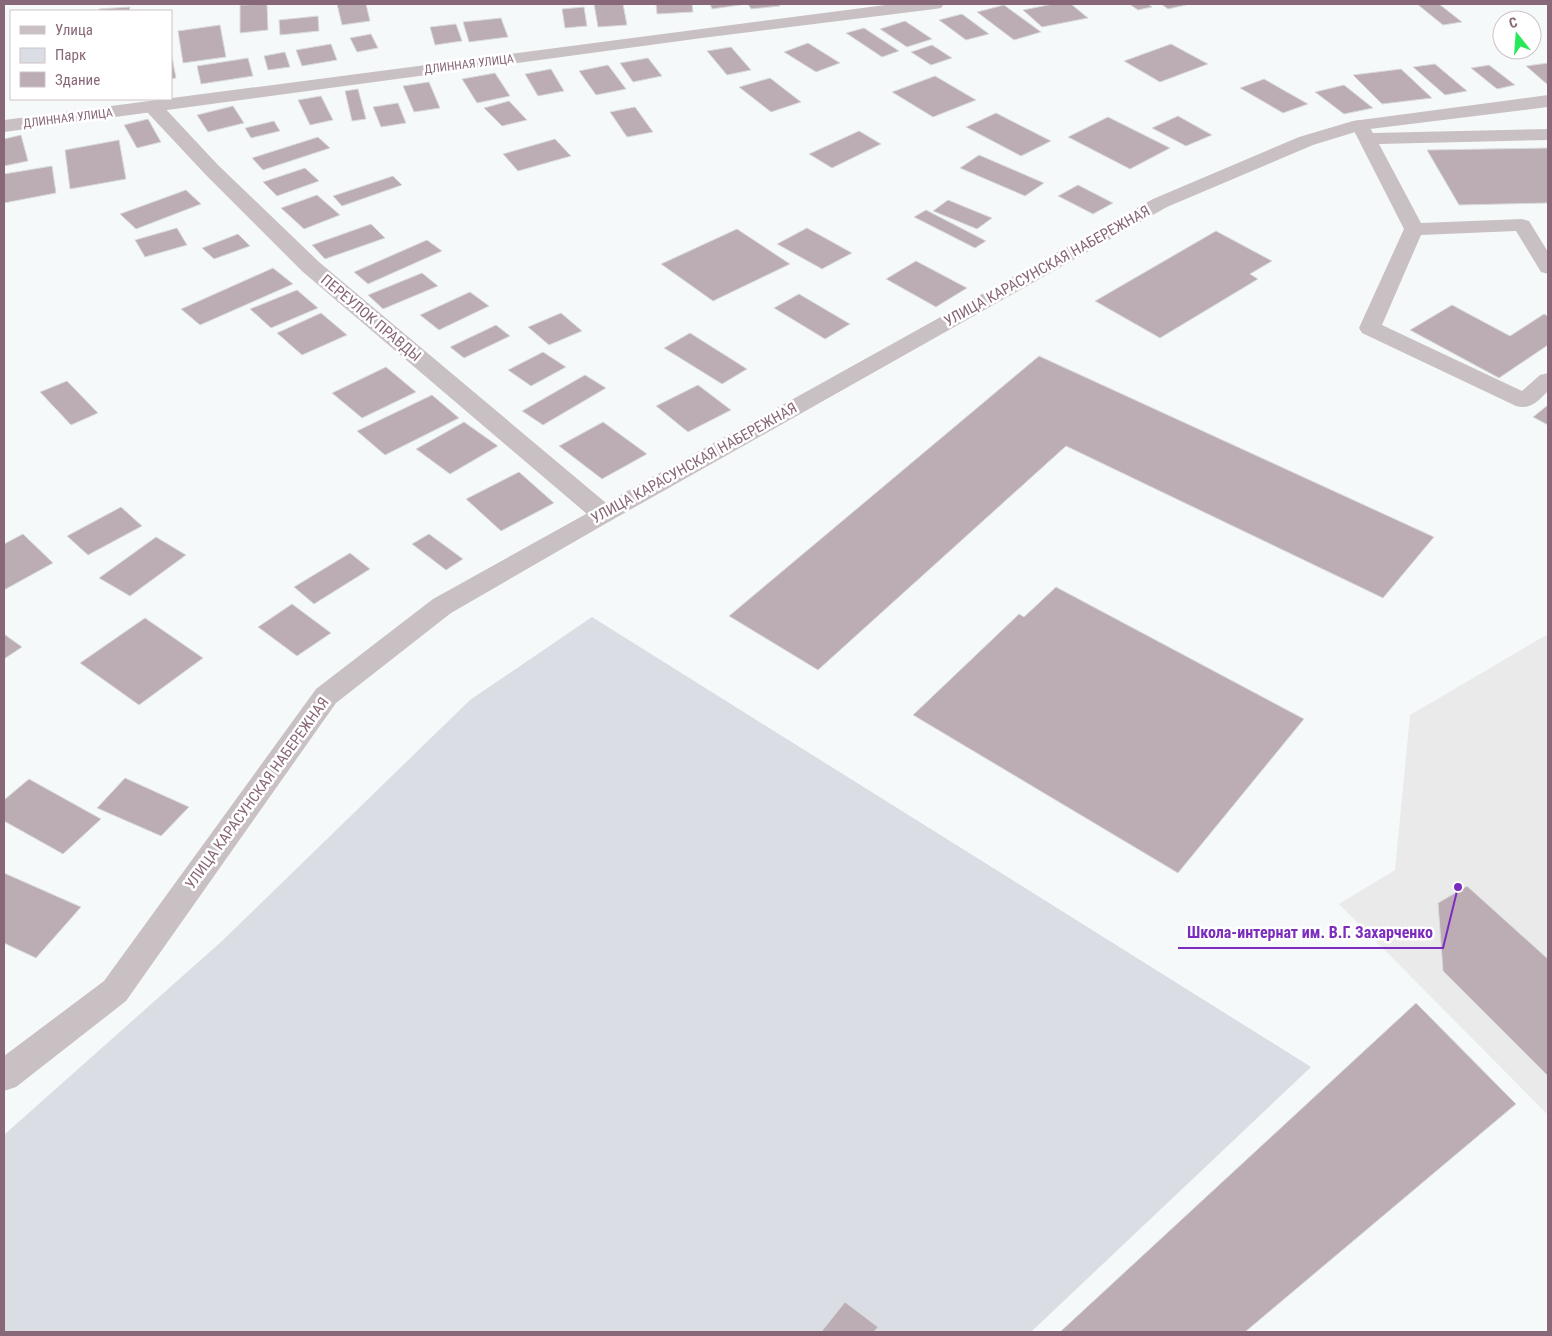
<svg xmlns="http://www.w3.org/2000/svg" width="1552" height="1336" font-family="'Roboto Condensed',sans-serif">
<style>
.built{fill:#eaeaeb}
.green{fill:#dadde3}
.building{fill:#bcadb5;stroke:#d9dbdb}
.lines{fill:none;stroke-linecap:round;stroke-linejoin:round}
.service{fill:#c9c0c4;fill-rule:evenodd}
.minor{fill:#c9c0c4;fill-rule:evenodd}
.tertiary{fill:#c9c0c4;fill-rule:evenodd}
.labels{text-anchor:middle;stroke-width:5;stroke-linejoin:round;paint-order:stroke}
.far-street-label{font-size:12px;fill:#886778;stroke:#fff}
.street-label{font-size:15px;fill:#886778;stroke:#fff}
.leader{fill:none;stroke:#7b2cbf;stroke-width:2}
.callout-dot{fill:#7b2cbf;stroke:#fff;stroke-width:2}
.callout-label{font-size:16px;text-anchor:middle;font-weight:bold;fill:#7b2cbf;stroke:#fff;stroke-width:5;stroke-linejoin:round;paint-order:stroke}
</style>
<rect width="100%" height="100%" fill="#f6f9f9"/>
<path class="built" d="M1548 634V1115L1339 904 1395 870 1410 715Z"/>
<path class="green" d="M592 617 1311 1067 1031 1332H4V1135L222 941 470 700Z"/>
<path class="building" d="M267 4 268 30 240 33V5Z
M337 4H366L370 21 342 25Z
M594 4H623L627 25 598 27Z
M656 4H692L693 12 657 14Z
M710 4H739L740 5 712 9Z
M748 4H779L780 6 751 9Z
M1053 4H1071L1088 18 1042 27 1023 10Z
M1129 4H1148L1152 7 1138 10Z
M1161 4H1190L1168 9Z
M1417 4H1439L1462 22 1443 25Z
M1004 5 1041 32 1014 40 977 12Z
M130 7 129 11H99V9Z
M584 7 587 26 565 28 562 9Z
M962 14 989 34 966 40 939 20Z
M318 16 319 31 280 35 279 20Z
M501 18 508 37 469 42 463 22Z
M905 21 932 39 907 47 880 29Z
M456 24 462 41 435 45 430 27Z
M220 25 226 57 183 63 178 31Z
M864 28 899 51 882 57 846 33Z
M371 34 378 48 357 52 350 38Z
M808 43 840 63 816 72 784 52Z
M331 44 337 60 302 66 296 50Z
M1171 44 1208 64 1160 82 1124 61Z
M932 45 952 58 931 65 911 52Z
M731 47 751 70 727 75 707 51Z
M171 52 176 78 171 79Z
M285 52 290 67 268 70 264 56Z
M248 58 253 76 201 84 197 66Z
M648 58 662 76 633 82 620 63Z
M1548 63V85L1526 66Z
M1435 64 1467 91 1445 95 1413 67Z
M608 65 626 89 596 95 579 71Z
M1489 65 1515 85 1497 89 1471 68Z
M551 69 564 91 538 96 525 74Z
M1401 69 1432 98 1382 104 1353 75Z
M495 73 510 96 477 103 462 79Z
M935 76 976 100 933 117 892 92Z
M770 78 801 102 771 112 739 87Z
M1264 79 1308 104 1283 113 1240 88Z
M429 82 440 108 414 112 403 86Z
M1344 85 1373 108 1344 114 1315 92Z
M358 89 366 119 352 121 345 91Z
M321 96 333 120 310 125 298 100Z
M509 101 527 120 502 126 484 108Z
M398 103 406 123 381 127 373 107Z
M233 106 244 123 208 132 197 115Z
M635 107 653 132 627 137 610 112Z
M996 113 1051 141 1021 156 966 127Z
M1178 116 1212 135 1186 146 1152 128Z
M1108 117 1170 148 1130 169 1068 137Z
M148 119 161 142 137 148 124 125Z
M274 121 280 131 251 138 245 128Z
M859 131 881 144 832 168 809 154Z
M21 135 28 161 4 166V139Z
M318 137 330 148 263 170 252 158Z
M555 139 571 156 518 171 503 154Z
M119 140 126 179 70 189 65 150Z
M1548 148V203L1459 205 1427 150Z
M979 155 1044 183 1025 196 960 168Z
M52 166 56 193 4 203V174Z
M305 168 319 181 277 196 263 182Z
M393 176 402 185 342 206 333 196Z
M1078 185 1113 203 1093 214 1058 196Z
M186 190 201 204 136 229 120 214Z
M317 195 340 215 304 229 281 208Z
M948 200 992 218 977 229 933 211Z
M926 210 986 241 975 248 914 217Z
M371 224 385 238 325 259 312 245Z
M177 228 187 245 145 257 135 240Z
M807 228 852 253 822 269 777 244Z
M737 229 790 264 713 301 661 264Z
M1216 231 1272 261 1250 274 1258 279 1160 338 1095 301Z
M238 234 250 246 214 259 202 248Z
M427 240 442 251 368 284 354 272Z
M916 261 967 288 936 307 886 279Z
M273 268 293 284 200 325 181 309Z
M422 273 438 286 383 309 368 295Z
M297 290 318 308 271 328 250 309Z
M470 292 489 306 439 330 420 315Z
M799 294 850 324 825 339 774 308Z
M1452 305 1510 336 1544 314 1548 316V345L1499 378 1410 330Z
M321 313 347 335 302 355 277 333Z
M561 313 582 331 549 345 528 327Z
M496 325 510 336 464 358 450 347Z
M690 333 747 369 722 384 664 348Z
M543 352 566 367 531 386 508 370Z
M1039 356 1434 537 1383 598 1066 446 818 670 729 616Z
M386 367 416 392 362 418 332 393Z
M585 375 606 388 543 425 522 411Z
M67 381 98 413 71 425 40 392Z
M698 385 731 410 688 432 656 406Z
M432 395 459 418 385 455 357 431Z
M1548 405V425L1533 417Z
M464 422 498 446 450 474 416 449Z
M603 422 647 454 602 479 559 446Z
M519 472 554 503 501 531 466 499Z
M121 507 142 526 88 555 67 536Z
M23 534 53 563 4 590V544Z
M429 534 463 559 446 570 412 544Z
M156 537 186 555 130 596 99 578Z
M350 553 370 569 314 604 294 587Z
M1056 587 1304 719 1178 873 913 715 1019 614 1024 617Z
M292 604 331 633 297 656 258 627Z
M145 618 203 658 139 705 80 663Z
M4 634 22 647 4 659Z
M125 778 189 807 161 836 97 808Z
M29 779 101 819 63 854 4 821V800Z
M4 873 81 907 36 958 4 943Z
M1467 886 1548 959V1076L1443 971 1438 903Z
M1416 1003 1516 1104 1245 1332H1060Z
M845 1302 878 1327 874 1332H821Z"/>
<g class="lines">
<path class="service" d="M1360 120 1366 121 1373 133 1548 129V140L1379 144 1421 223 1522 219 1529 221 1548 252V274L1541 272 1516 231 1421 235 1382 325 1522 391 1540 375 1548 373V391C1538 401 1531 410 1516 406L1362 333 1359 328 1404 229 1351 125 1354 121Z"/>
<path class="minor" d="M154 102 161 104 218 165 319 262 612 508 616 514 612 520 603 522 594 520 303 272 204 173 147 112 145 108 147 104Z"/>
<path class="tertiary" d="M893 4H944L941 8 935 9 702 38 4 132V120Z
M1548 95V107L1362 130 1313 145 1167 207 612 520 451 613 336 703 126 1001 16 1087 4 1091V1056L104 981 316 689 433 599 1153 199 1299 137 1353 121Z"/>
</g>
<g class="labels">
<g class="far-street-label">
<text transform="translate(469 64) rotate(-7)" y="4">ДЛИННАЯ УЛИЦА</text>
<text transform="translate(68 118) rotate(-7)" y="4">ДЛИННАЯ УЛИЦА</text>
</g>
<g class="street-label">
<text transform="translate(1047 266) rotate(-29)" y="5">УЛИЦА КАРАСУНСКАЯ НАБЕРЕЖНАЯ</text>
<text transform="translate(371 318) rotate(40)" y="5">ПЕРЕУЛОК ПРАВДЫ</text>
<text transform="translate(694 463) rotate(-29)" y="5">УЛИЦА КАРАСУНСКАЯ НАБЕРЕЖНАЯ</text>
<text transform="translate(257 793) rotate(-54)" y="5">УЛИЦА КАРАСУНСКАЯ НАБЕРЕЖНАЯ</text>
</g>
</g>
<path class="leader" d="M1458 887L1443 948H1178"/>
<circle class="callout-dot" cx="1458" cy="887" r="5"/>
<g class="callout-label">
<text x="1310" y="938">Школа-интернат им. В.Г. Захарченко</text>
</g>
<rect width="1552" height="1336" fill="none" stroke="#886778" stroke-width="10"/>
<rect x="10" y="10" width="162" height="90" fill="#ffffff" stroke="#cfc2c9"/>
<rect x="20" y="26" width="25" height="8" fill="#c9c0c4" stroke="#cfc2c9"/>
<text x="55" y="35" font-size="15" fill="#886778">Улица</text>
<rect x="20" y="48" width="25" height="15" fill="#dadde3" stroke="#cfc2c9"/>
<text x="55" y="60" font-size="15" fill="#886778">Парк</text>
<rect x="20" y="72" width="25" height="15" fill="#bcadb5" stroke="#cfc2c9"/>
<text x="55" y="85" font-size="15" fill="#886778">Здание</text>
<g transform="translate(1517 35) rotate(343)"><circle r="24" fill="#ffffff" stroke="#cfc2c9"/>
<path d="M0-4L9 19L0 12L-9 19Z" fill="#28e75b"/>
<text y="-8" font-size="14" font-weight="bold" text-anchor="middle" fill="#886778">С</text>
</g>
</svg>
